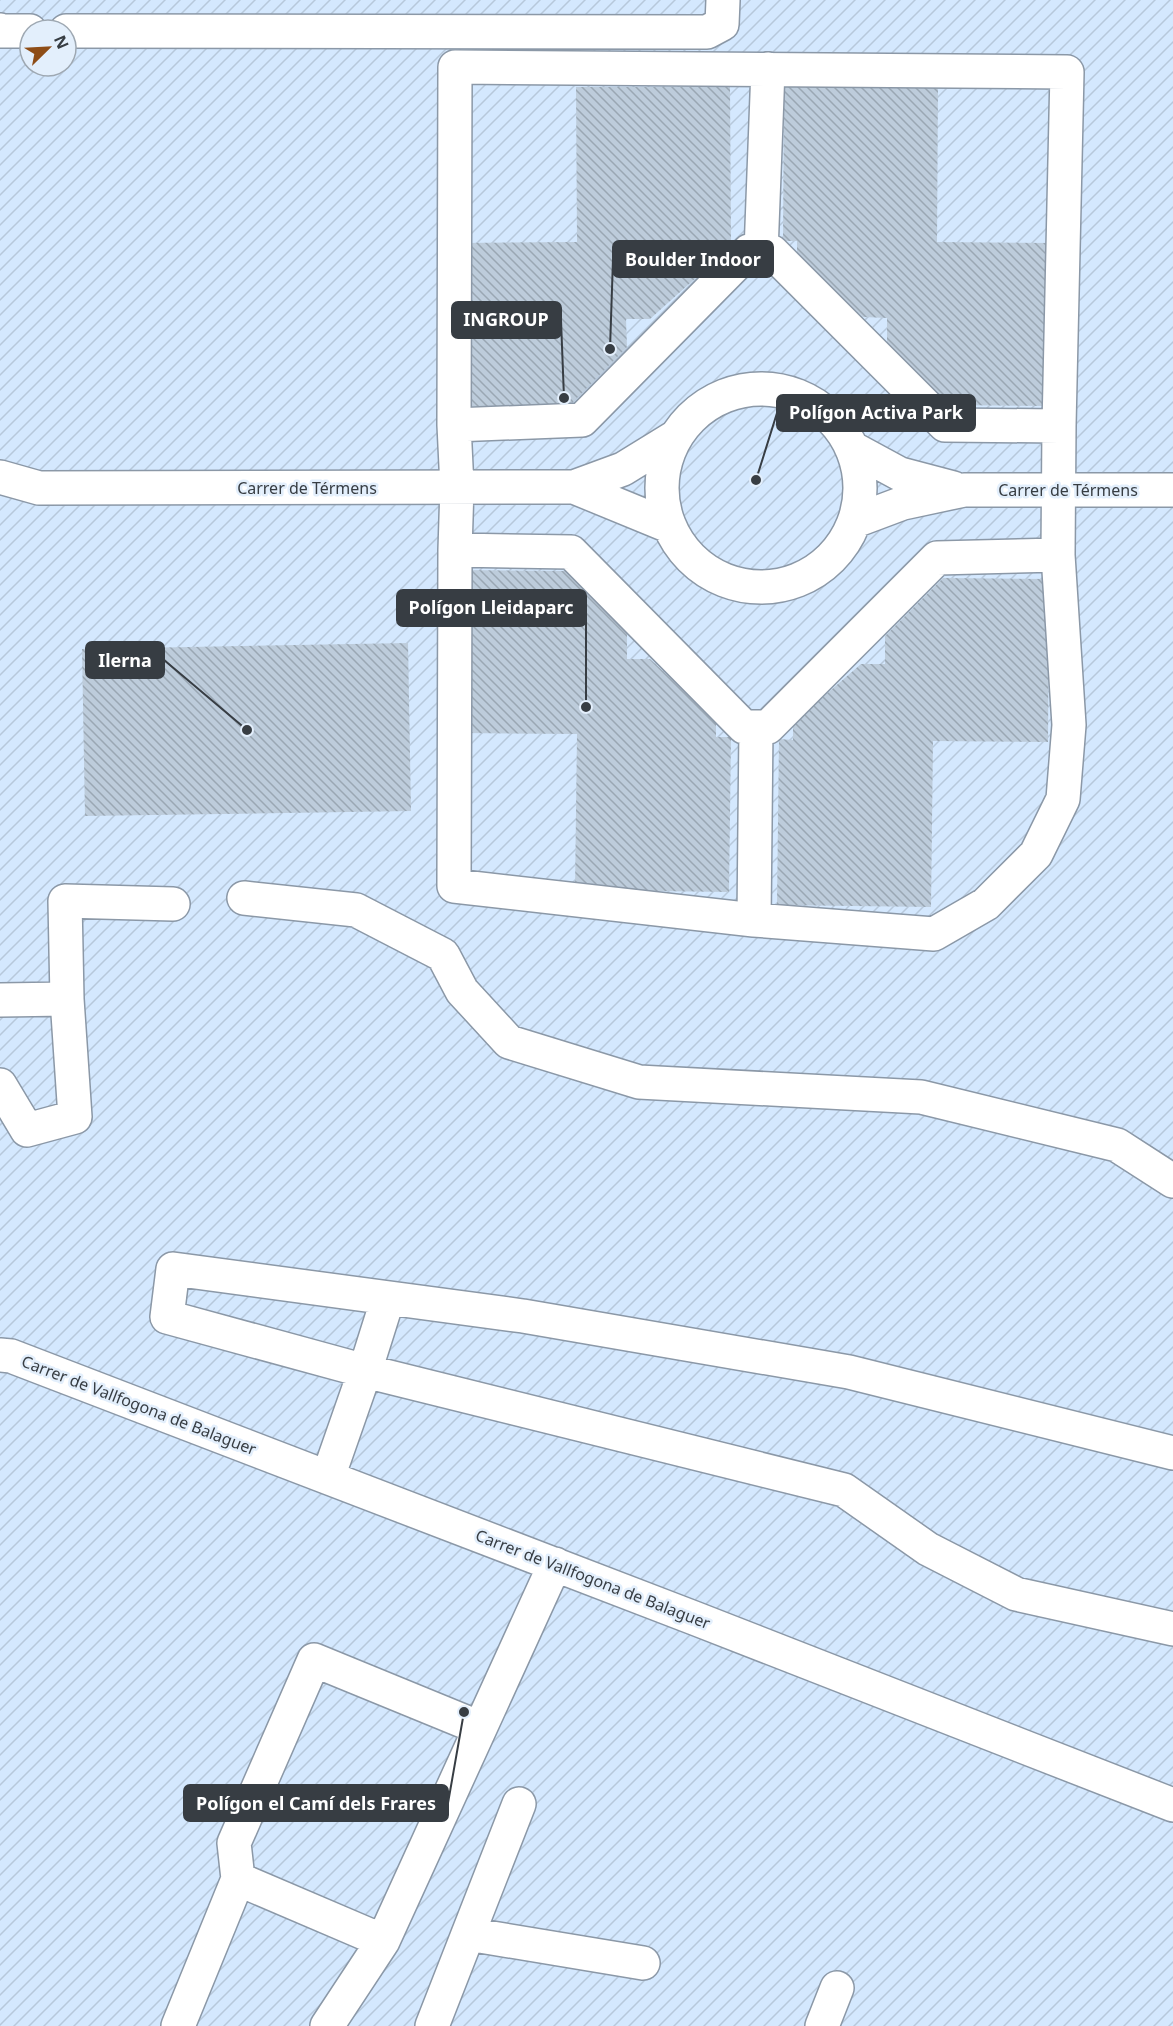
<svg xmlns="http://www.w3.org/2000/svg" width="1173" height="2026" font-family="'Noto Sans',sans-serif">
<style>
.industrial{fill:url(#industrial-furrows);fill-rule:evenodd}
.building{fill:url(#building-back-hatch)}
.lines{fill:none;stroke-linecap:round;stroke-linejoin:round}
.minor-casing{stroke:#8b98a7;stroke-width:36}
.minor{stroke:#fff;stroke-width:33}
.labels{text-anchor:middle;stroke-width:5;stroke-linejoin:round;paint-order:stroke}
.street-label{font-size:16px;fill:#373d43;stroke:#e3effc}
.leader{fill:none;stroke:#373d43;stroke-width:2}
.callout-dot{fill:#373d43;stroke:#e3effc;stroke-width:2}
.callout{fill:#373d43;stroke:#373d43;stroke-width:2}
.callout-label{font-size:18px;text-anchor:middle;font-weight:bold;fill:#fff}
</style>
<defs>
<pattern id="industrial-furrows" width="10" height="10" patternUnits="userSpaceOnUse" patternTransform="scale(1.5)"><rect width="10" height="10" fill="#d4e8fe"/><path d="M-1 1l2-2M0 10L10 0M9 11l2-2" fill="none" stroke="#b7c8db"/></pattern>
<pattern id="building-back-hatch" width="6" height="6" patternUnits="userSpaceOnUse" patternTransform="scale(1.5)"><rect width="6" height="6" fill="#bdccdb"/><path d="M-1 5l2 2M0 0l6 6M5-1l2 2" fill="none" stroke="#9aa7b3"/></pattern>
</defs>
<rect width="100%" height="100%" fill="#e3effc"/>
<path class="industrial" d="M0 0H1173V2026H0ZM30 30H66V66H30Z"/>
<path class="building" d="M784 84 938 85 937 242 1052 243 1051 406 944 405 887 346V318L863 317 797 257V241H783Z
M576 87H730L731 242H717V259L650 319H626L627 347 569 406H462V243L577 242Z
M463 570 570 571 627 631V659H650L716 720V737H731L729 892 575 890 577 734 461 733Z
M943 578 1049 579 1048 742 933 741 931 907 777 905 779 739 793 740V723L861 664H885V636Z
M408 643 411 811 85 816 82 649Z"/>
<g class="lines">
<g class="minor-casing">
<path id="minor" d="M0 30 2 31H30
M66 31 707 32 722 24 723 0
M749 251 772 252 945 425 1059 426 1058 555 937 558 768 727H744L571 552 455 550 457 487 454 425 582 420Z
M761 252 768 69
M662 488a99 99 0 1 1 198 0a99 99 0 1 1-198 0Z
M454 425 455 67 1067 72 1059 426
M852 448 900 474 953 488
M0 477 39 488 574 487 623 469 675 437
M574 487 669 526
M855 521 903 503 964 490H1173
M455 550 454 886 754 920 934 934 986 904 1036 854 1063 799 1069 725 1058 555
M244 898 356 910 443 955 462 991 509 1042 639 1082 921 1097 1117 1145 1173 1181
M754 920 756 727
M0 1000 67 999 65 901 173 904
M0 1085 27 1130 75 1117 67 999
M0 1355 11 1356 694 1618 1173 1805
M1173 1453 849 1372 523 1316 173 1269 167 1317 365 1371 844 1490 928 1549 1016 1594 1173 1629
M328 1477 365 1371 388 1298
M238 1879 234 1843 314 1660 480 1728
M468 1934 643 1963
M178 2026 238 1879 383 1941
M327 2026 383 1941 555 1564
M432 2026 519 1804
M822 2026 837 1988"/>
</g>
<use href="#minor" class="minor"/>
</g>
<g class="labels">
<g class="street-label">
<text x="307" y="494">Carrer de Térmens</text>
<text x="1068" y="496">Carrer de Térmens</text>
<text transform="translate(139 1405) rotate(21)" y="6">Carrer de Vallfogona de Balaguer</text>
<text transform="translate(593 1579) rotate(21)" y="6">Carrer de Vallfogona de Balaguer</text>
</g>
</g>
<path class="leader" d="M610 349L613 259M564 398L561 320M756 480L777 413M586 707L586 608M247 730L164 660M464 1712L448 1803"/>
<g class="callout-dot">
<circle cx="610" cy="349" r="6"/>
<circle cx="564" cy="398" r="6"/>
<circle cx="756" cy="480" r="6"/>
<circle cx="586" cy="707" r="6"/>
<circle cx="247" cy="730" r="6"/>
<circle cx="464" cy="1712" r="6"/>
</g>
<g class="callout">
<rect x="613" y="241" width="160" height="36" rx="6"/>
<rect x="452" y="302" width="109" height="36" rx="6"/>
<rect x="777" y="395" width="198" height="36" rx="6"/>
<rect x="397" y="590" width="189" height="36" rx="6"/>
<rect x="86" y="642" width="78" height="36" rx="6"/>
<rect x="184" y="1785" width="264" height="36" rx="6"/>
</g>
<g class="callout-label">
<text x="693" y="266">Boulder Indoor</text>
<text x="506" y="326">INGROUP</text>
<text x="876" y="419">Polígon Activa Park</text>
<text x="491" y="614">Polígon Lleidaparc</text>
<text x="125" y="667">Ilerna</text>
<text x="316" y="1810">Polígon el Camí dels Frares</text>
</g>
<g transform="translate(48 48) rotate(66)"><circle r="28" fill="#e3effc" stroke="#9ea8b2" stroke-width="1.5"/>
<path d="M0-4.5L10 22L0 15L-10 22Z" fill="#8e4d17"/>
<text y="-9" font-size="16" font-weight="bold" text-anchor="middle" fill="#373d43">N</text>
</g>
</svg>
